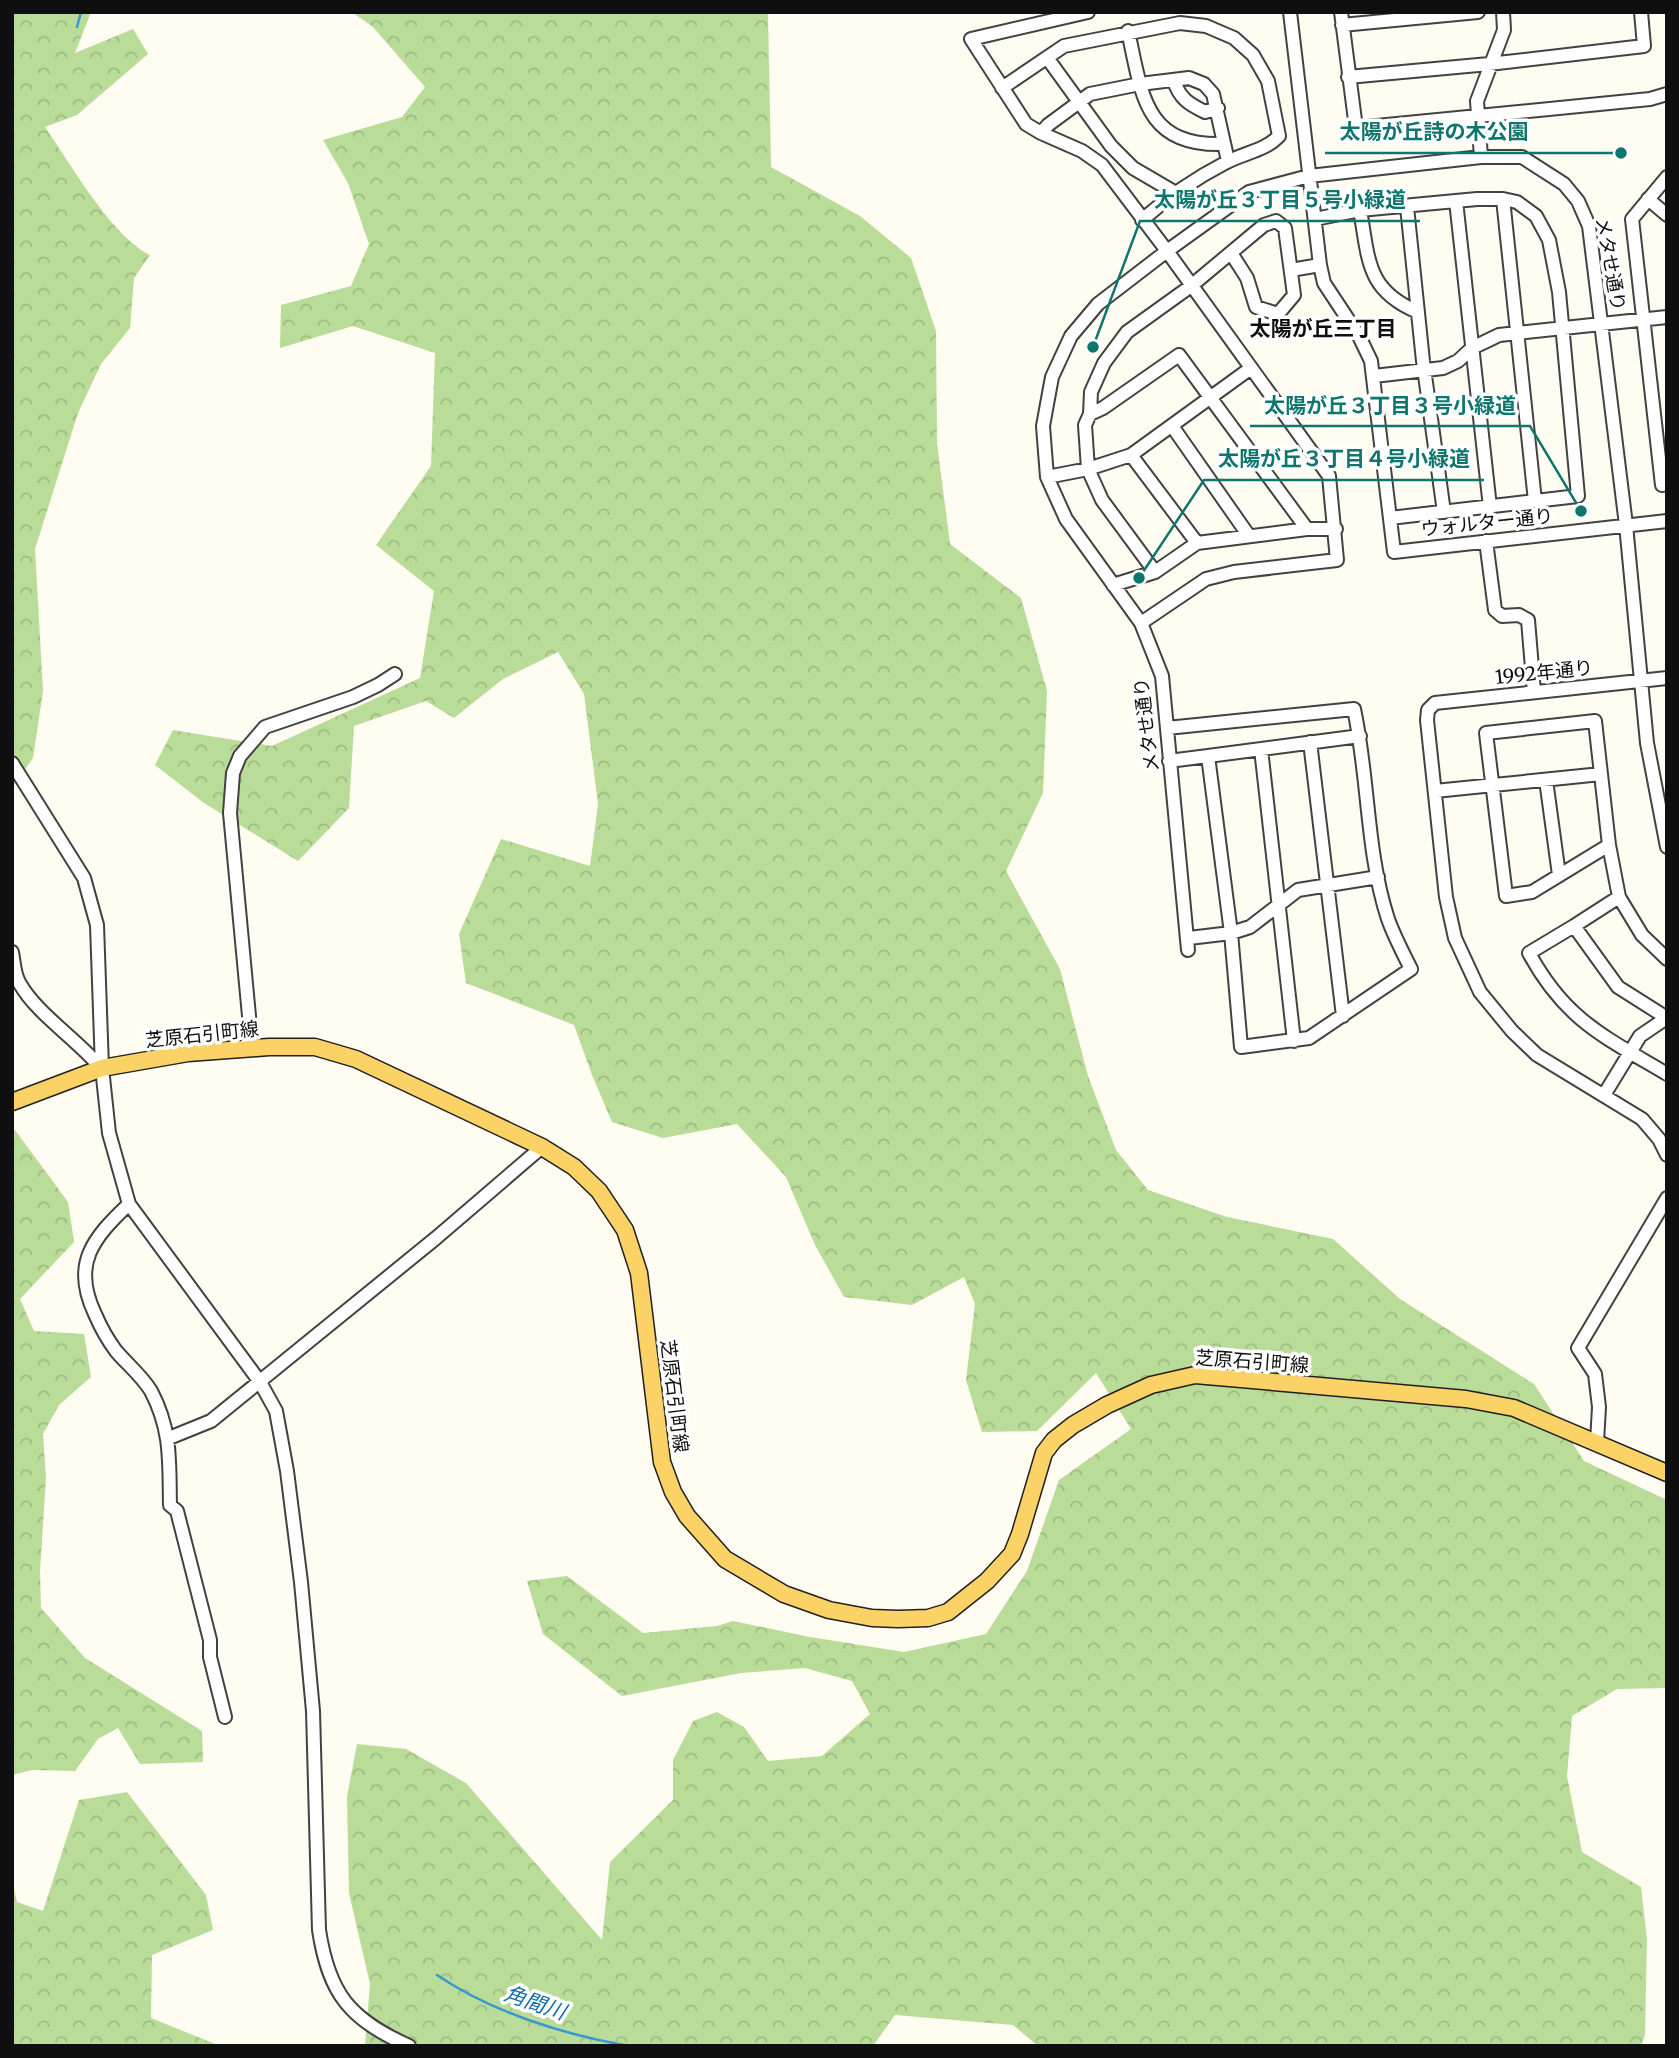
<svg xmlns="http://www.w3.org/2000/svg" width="1679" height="2058" font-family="Merriweather,'Noto Sans JP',serif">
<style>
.forest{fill:url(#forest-crowns)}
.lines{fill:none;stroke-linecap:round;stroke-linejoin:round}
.stream{stroke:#3a99d1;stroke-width:2.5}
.minor-casing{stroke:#424242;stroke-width:16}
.major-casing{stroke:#202020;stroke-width:19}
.minor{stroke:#fff;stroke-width:12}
.major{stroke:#fbd265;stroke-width:16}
.labels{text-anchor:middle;stroke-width:7;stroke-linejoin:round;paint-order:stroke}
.street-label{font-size:19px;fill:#0f0f0f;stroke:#fff}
.neighbourhood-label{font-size:21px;font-weight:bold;fill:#0f0f0f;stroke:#fff}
.water-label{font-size:21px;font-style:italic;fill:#146ba6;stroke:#fff}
.leader{fill:none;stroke:#0f766e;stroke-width:2.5}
.callout-dot{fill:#0f766e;stroke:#fff;stroke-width:2.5}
.callout-label{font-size:21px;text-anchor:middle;font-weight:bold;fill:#0f766e;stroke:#fff;stroke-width:7;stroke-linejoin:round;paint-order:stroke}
</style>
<defs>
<pattern id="forest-crowns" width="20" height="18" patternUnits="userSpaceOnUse" patternTransform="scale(1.75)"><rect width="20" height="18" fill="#b9dc99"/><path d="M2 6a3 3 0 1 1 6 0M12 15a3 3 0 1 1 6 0" fill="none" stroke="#9ebc83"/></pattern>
</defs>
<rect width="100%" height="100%" fill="#fffcf2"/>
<path class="forest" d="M12 12H91L75 53 133 29 148 54 77 115 45 127C70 163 112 237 150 255L134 278 130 328 101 364 78 413 35 549 43 691 33 758 12 788Z
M352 12H768L771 167 860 216 911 258 936 331 937 443 950 544 1021 598 1047 691 1043 793 1006 871 1060 969 1088 1076 1116 1150 1148 1190 1227 1217 1333 1239 1400 1299 1534 1384 1584 1461 1667 1500V1688L1617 1689 1572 1716 1567 1776 1582 1852 1641 1887 1647 1939 1645 2035 1641 2046H1038L1013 2025 895 2015 873 2046H365L370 1984 349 1893 347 1797 357 1744 406 1749 466 1783 602 1940 610 1862 673 1800V1760L693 1721 717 1712 744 1727 768 1761 822 1756 870 1714 852 1681 805 1668 741 1673 622 1696 543 1634 527 1581 567 1576 643 1633 717 1626 733 1621 810 1637 904 1652 986 1634 1027 1571 1059 1480 1131 1429 1096 1373 1037 1431 982 1432 966 1380 975 1304 964 1277 912 1305 844 1297 815 1245 786 1177 737 1124 663 1138 612 1122 592 1075 574 1025 466 983 459 934 501 839 590 866 598 804 584 694 558 652 503 679 454 718 426 701 354 726 349 808 298 861 204 803 155 765 173 730 272 746 420 678 434 591 376 545 431 466 435 353 353 326 280 348 281 305 351 286 369 244 348 183 323 140 402 117 425 87 373 27Z
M15 1130 68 1202 74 1242 20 1299 34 1331 84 1334 91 1377 59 1405 43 1434 46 1478 40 1571 41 1608 85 1658 202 1731 203 1762 140 1764 118 1728 98 1739 75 1771 32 1770 12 1775V1131Z
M127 1792 206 1895 213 1930 152 1955 151 2018 220 2046H12V1881L17 1902 43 1911 79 1800Z"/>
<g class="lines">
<path class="stream" d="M77 27 81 12
M437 1975C491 2012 565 2035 629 2046"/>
<g class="minor-casing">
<path id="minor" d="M1088 12 971 39 1026 124 1041 133 1082 151 1102 165 1167 251 1329 476 1337 560 1234 572 1206 579 1141 623
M1290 12 1320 265 1324 283 1359 336 1371 361 1394 552 1667 521
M1341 12 1356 128 1650 99 1667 94
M1342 25 1478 12
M1128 31C1142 94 1144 147 1224 144
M1048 59 1111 146 1133 168 1174 192
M1348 77 1489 64 1644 46 1641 12
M1174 81C1180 99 1189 104 1205 112L1218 108
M1002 88 1064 46 1180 23 1206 26 1234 38 1253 55 1268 81 1279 136C1265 151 1243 153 1225 163 1194 179 1168 197 1142 220
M1041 133 1048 125 1090 94 1140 84 1189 78 1204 84 1213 94 1228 161
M1481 157 1477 101 1504 30 1503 12
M1667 177 1632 219 1662 485 1667 484
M1503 199 1535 501
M1648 199 1667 215
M1456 201 1490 507
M1407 207 1423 361 1444 512
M1360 210C1369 260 1366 290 1418 312
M1315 219 1360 210 1477 199H1503L1517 202 1536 216 1549 240 1559 292 1578 496 1390 518
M1291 270 1320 265
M1374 376 1443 368 1458 361 1472 348 1499 335 1667 317
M1090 414 1103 408 1179 355 1307 529
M1172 426 1249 536
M1131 455 1197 543
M1047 477 1088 469 1131 455 1251 368
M1486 541 1495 610 1502 616 1519 615 1528 620 1534 692
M1155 572 1102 500 1088 469 1085 425 1090 414 1091 392 1104 363 1127 332 1191 286 1264 225 1276 221 1285 228 1294 295 1278 314 1256 307 1247 278 1231 253
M1113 585 1155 572 1197 543 1307 529H1336
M1667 678 1435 703 1428 710 1427 720 1446 897 1455 938 1480 992 1512 1031 1537 1055 1642 1119 1659 1139 1667 1155
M1167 728 1354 709C1369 778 1366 852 1388 919 1394 936 1403 953 1411 969L1309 1038 1241 1047 1231 933 1208 756 1360 736
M1310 742 1343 1016
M1261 749 1294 1041
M1169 761 1208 756
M12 763 84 878 97 925 102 1068 109 1133 129 1204 260 1382 276 1411 287 1471 301 1582 313 1711 319 1930C329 1995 350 2019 409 2046
M1546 780 1559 875
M1435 791 1601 774
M1609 845 1532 892 1506 896 1486 733 1595 721 1609 845 1619 897
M1574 926 1529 953C1565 1020 1605 1037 1667 1074
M1189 938 1231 933 1250 927 1298 890 1378 877
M1188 950 1162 676 1141 623 1066 519 1047 477 1043 426 1052 377 1071 336 1098 304 1167 251 1249 192 1309 176 1481 157H1522L1564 184 1578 201 1589 226 1626 525 1647 743 1667 847
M12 952C14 962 14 975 20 984 37 1014 78 1040 101 1068
M1667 959 1642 935 1619 897 1574 926 1618 987 1667 1018
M252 1048 230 813 233 773 240 756 265 727 353 697 378 685 395 674
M1604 1095 1640 1036 1665 1019 1667 1020
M129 1204C93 1238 71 1264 95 1314 101 1328 107 1339 116 1351 127 1364 142 1376 151 1391 172 1431 169 1462 170 1505L177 1511 210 1640V1657L225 1717
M169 1438 211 1421 436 1238 542 1147
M1597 1442 1599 1407 1595 1374 1578 1348 1667 1198"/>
</g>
<g class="major-casing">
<path id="major" d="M12 1102 102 1068 188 1053 269 1047H315L356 1059 542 1147 574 1167 599 1191 625 1230 639 1273 662 1462 673 1492 687 1516 725 1559 784 1594 829 1610 872 1618 898 1619 928 1618 948 1612 987 1581 1012 1554 1020 1534 1044 1453 1054 1440 1073 1425 1107 1405 1151 1385 1195 1375 1466 1399 1514 1408 1667 1473"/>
</g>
<use href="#minor" class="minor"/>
<use href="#major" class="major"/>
</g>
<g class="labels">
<g class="street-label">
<text transform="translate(1611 264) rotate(80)" y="7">メタせ通り</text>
<text transform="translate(1487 522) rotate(-6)" y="7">ウォルター通り</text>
<text transform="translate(1544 672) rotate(-6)" y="7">1992年通り</text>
<text transform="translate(1146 725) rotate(-97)" y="7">メタせ通り</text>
<text transform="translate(202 1034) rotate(-6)" y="7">芝原石引町線</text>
<text transform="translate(1252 1361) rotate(4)" y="7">芝原石引町線</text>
<text transform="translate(675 1396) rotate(83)" y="7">芝原石引町線</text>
</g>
<g class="neighbourhood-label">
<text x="1323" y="336">太陽が丘三丁目</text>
</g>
<g class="water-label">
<text transform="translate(535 2003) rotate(19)" y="7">角間川</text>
</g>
</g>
<path class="leader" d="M1621 153L1542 153H1325M1093 347L1140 221H1420M1581 511L1530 426H1250M1139 578L1204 480H1484"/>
<g class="callout-dot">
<circle cx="1621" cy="153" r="7"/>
<circle cx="1093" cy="347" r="7"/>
<circle cx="1581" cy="511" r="7"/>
<circle cx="1139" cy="578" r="7"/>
</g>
<g class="callout-label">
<text x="1434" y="139">太陽が丘詩の木公園</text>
<text x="1280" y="207">太陽が丘３丁目５号小緑道</text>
<text x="1390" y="413">太陽が丘３丁目３号小緑道</text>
<text x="1344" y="466">太陽が丘３丁目４号小緑道</text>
</g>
<rect width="1679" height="2058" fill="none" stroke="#0f0f0f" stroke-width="28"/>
</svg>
